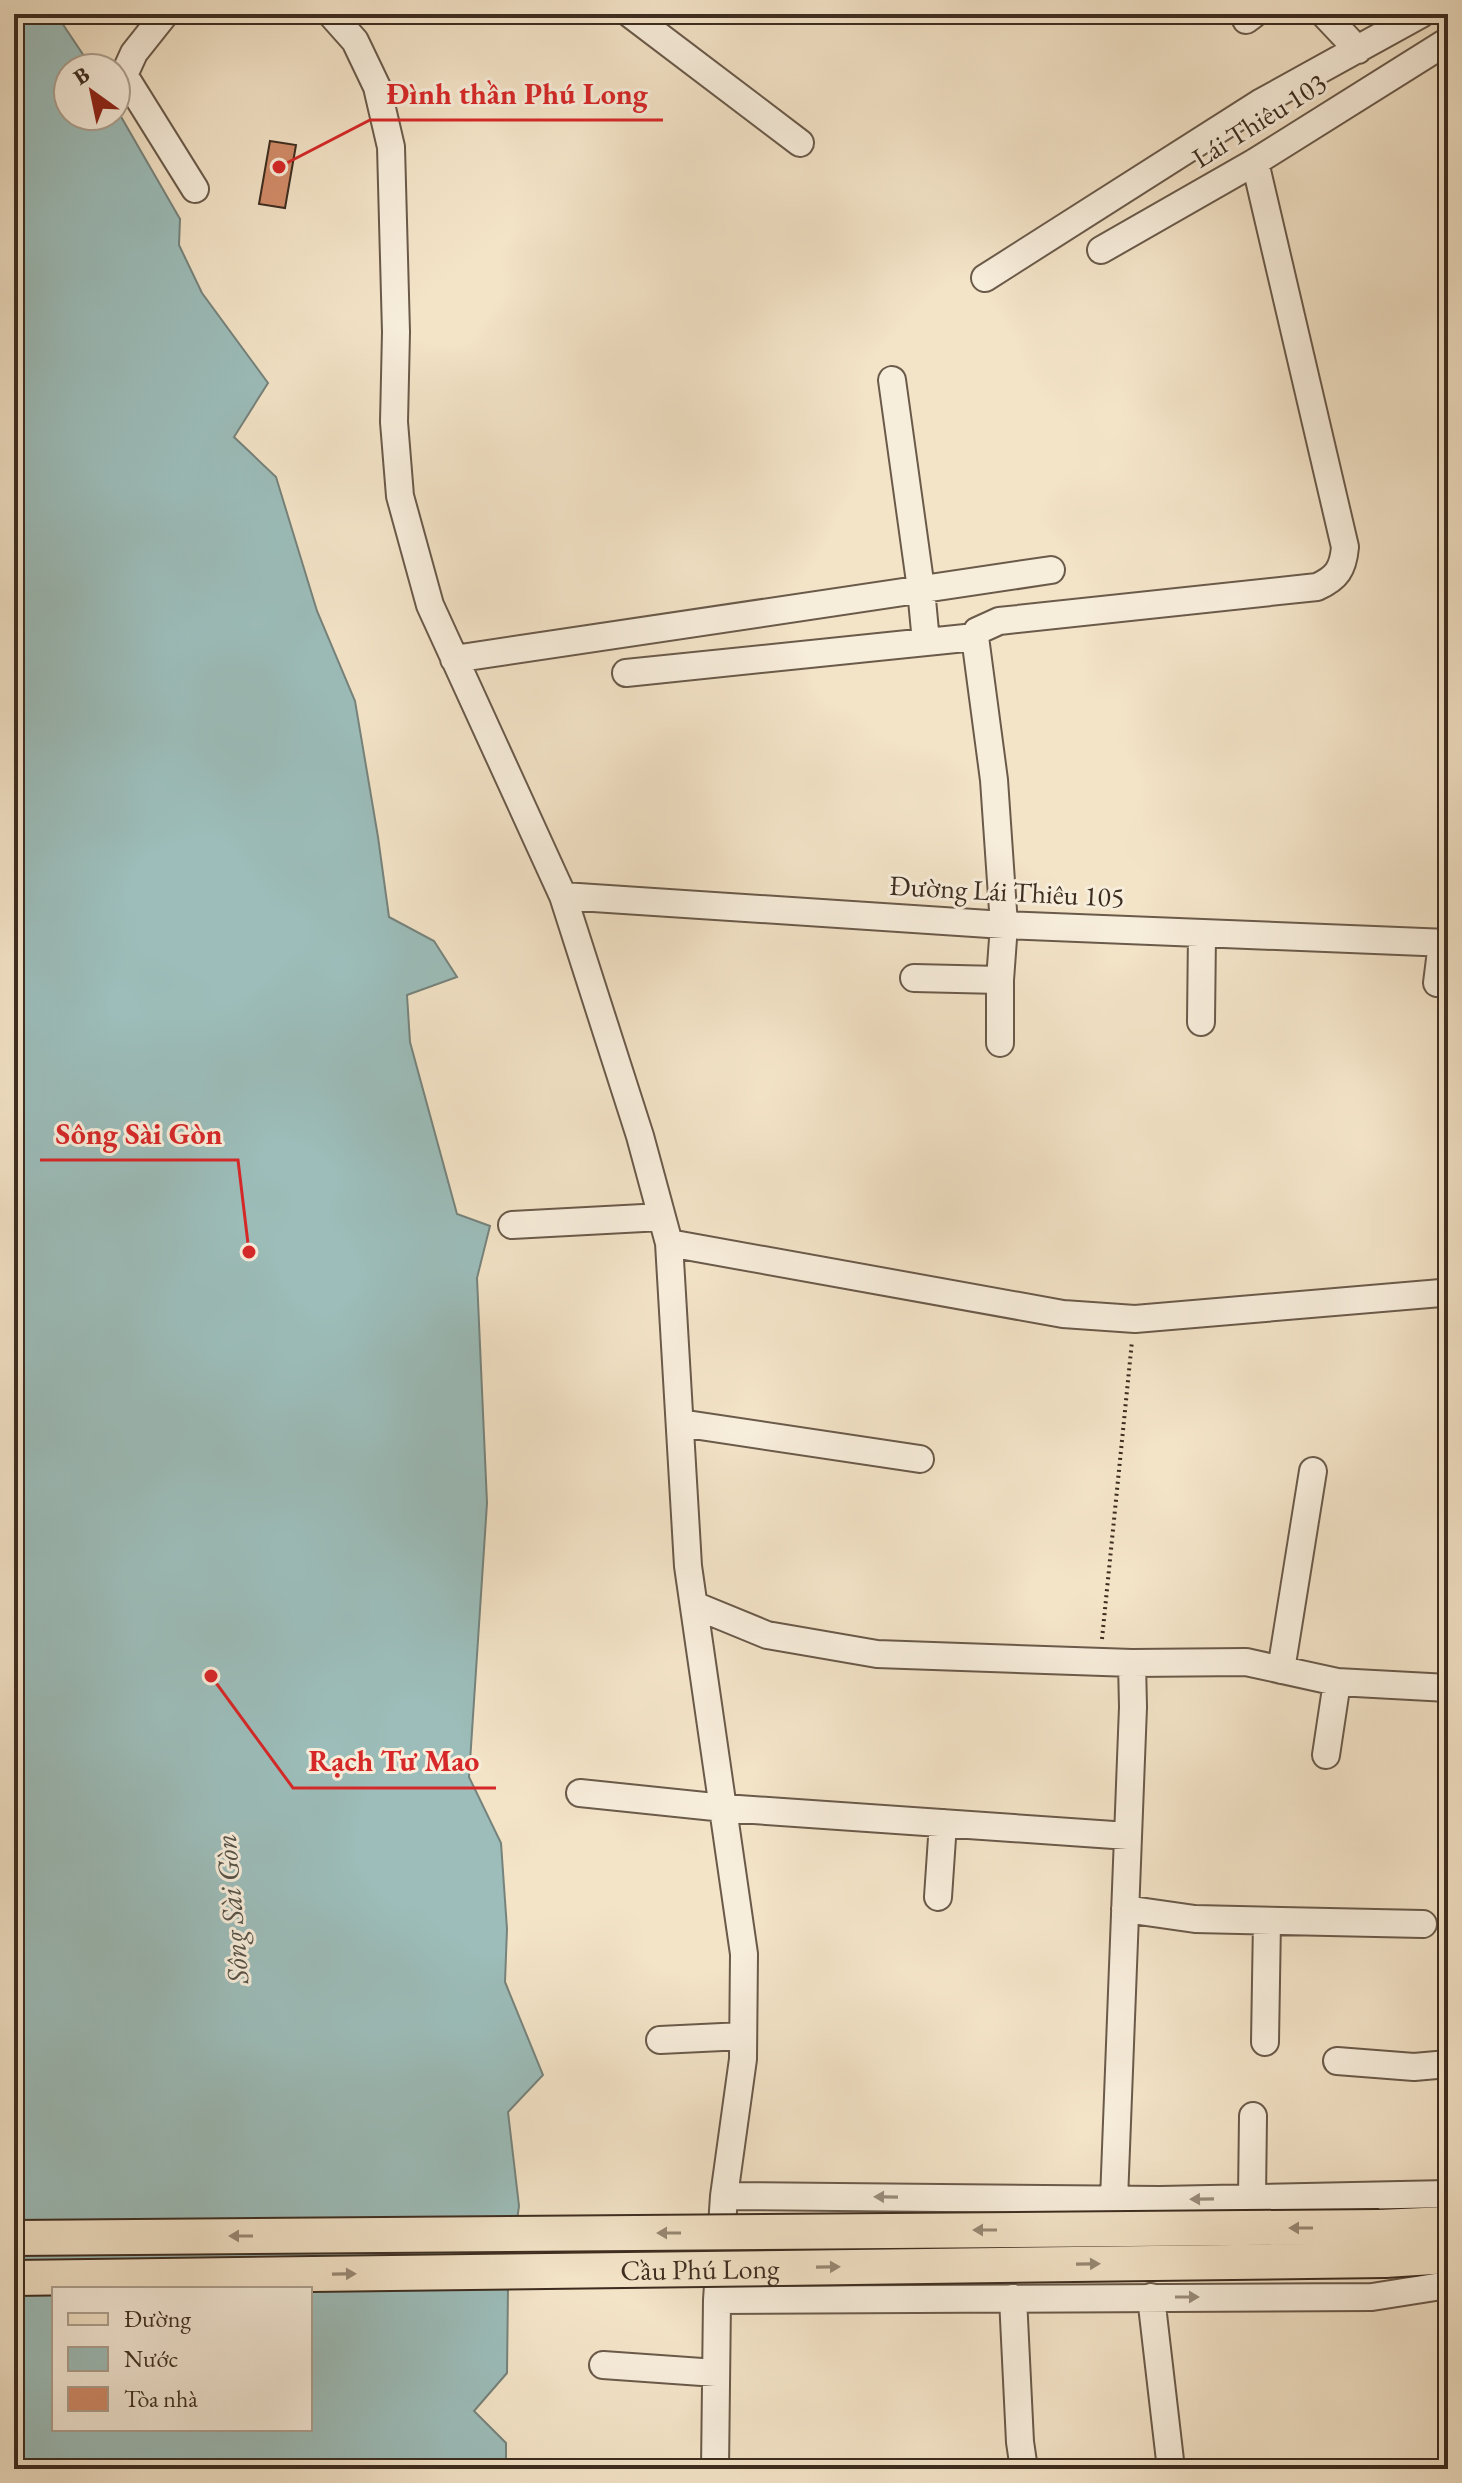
<svg xmlns="http://www.w3.org/2000/svg" width="1462" height="2483" font-family="'EB Garamond',serif">
<style>
.water{fill:#9cbdba;stroke:#76837c;stroke-width:2;fill-rule:evenodd}
.building{fill:#d28c69;stroke:#3d2d20;stroke-width:2}
.lines{fill:none;stroke-linecap:round;stroke-linejoin:round}
.minor-casing{stroke:#6a5a4a;stroke-width:30}
.major-casing{stroke:#3d2d20;stroke-width:38}
.path{stroke:#3d2d20;stroke-width:4;stroke-dasharray:2 4;stroke-linecap:butt}
.minor{stroke:#f7eddb;stroke-width:26}
.major{stroke:#f3e3c7;stroke-width:34}
.major-bridge-casing{stroke:#3d2d20;stroke-width:38;stroke-linecap:butt}
.major-bridge{stroke:#f3e3c7;stroke-width:34}
.oneway{fill:#9a8d7e}
.oneway2{fill:#988874}
.labels{text-anchor:middle;stroke-width:6;stroke-linejoin:round;paint-order:stroke}
.street-label{font-size:28px;fill:#3d2d20;stroke:#f7eddb}
.water-label{font-size:30px;font-style:italic;fill:#555146;stroke:#f7eddb}
.leader{fill:none;stroke:#d62828;stroke-width:3}
.callout-dot{fill:#d62828;stroke:#f7eddb;stroke-width:3}
.callout-label{font-size:30px;text-anchor:middle;font-weight:bold;fill:#d62828;stroke:#f7eddb;stroke-width:6;stroke-linejoin:round;paint-order:stroke}
</style>
<rect width="100%" height="100%" fill="#f3e3c7"/>
<filter id="stains"><feTurbulence type="fractalNoise" baseFrequency=".0025" numOctaves="4"/><feColorMatrix values="0 0 0 0 .2 0 0 0 0 .09 0 0 0 0 .02 0 0 0 .5 -.17"/></filter>
<radialGradient id="worn" r=".72"><stop offset=".6" stop-color="#630" stop-opacity="0"/><stop offset="1" stop-color="#630" stop-opacity=".3"/></radialGradient>
<path class="water" d="M14 14H56L92 68H68V116H116V108L180 219 179 245 202 293 268 383 234 437 276 477 317 611 355 701 378 837 389 917 434 941 457 977 407 995 410 1042 457 1214 490 1226 477 1278 487 1503 469 1777 501 1843 507 1929 505 1982 543 2075 508 2112 519 2206 508 2286 507 2373 474 2411 506 2443V2469H14ZM54 2289H310V2429H54Z"/>
<path class="building" d="M270 141 296 145 285 208 259 204Z"/>
<g class="lines">
<g class="minor-casing">
<path id="minor" d="M165 14 134 53 124 75 195 189
M331 14 355 41 377 87 391 147 396 332 394 422 400 496 430 605 563 896 640 1136 669 1243 688 1566 744 1954 743 2059 724 2196 717 2300 715 2469
M630 14 800 143
M1324 14 1358 50
M1246 20 1254 14
M1101 250 1255 162 1448 41
M985 278 1260 103 1421 14
M892 380 921 589 926 642
M454 659 1051 570
M626 673 975 637
M563 896 1004 925 1448 943
M1442 943 1437 983H1448
M914 978 1000 980 1004 925 994 780 975 637 977 631 999 621 1317 587C1337 578 1343 569 1345 547L1255 162
M1000 980V1043
M1201 1022 1202 933
M512 1225 662 1217
M669 1243 1063 1314 1135 1319 1441 1293
M680 1423 920 1459
M694 1605 767 1635 877 1654 1132 1663
M1281 1670 1313 1471
M1326 1755 1337 1682
M580 1793 724 1808 1128 1836
M938 1897 943 1823
M1125 1909 1195 1919 1423 1924
M660 2040 743 2036
M1265 2042 1267 1921
M1337 2061 1414 2067 1448 2064
M724 2196 1160 2200 1448 2194
M1252 2198 1253 2116
M1114 2200 1133 1707 1132 1663 1246 1662 1337 1682 1448 1688
M1151 2297 1171 2469
M1013 2298 1020 2442 1024 2469
M717 2300 1372 2297 1448 2285
M603 2365 716 2373"/>
</g>
<g class="major-casing">
<path id="major" d="M1379 2227 1448 2224
M1385 2260 1448 2256"/>
</g>
<path class="path" d="M1102 1639 1132 1341"/>
<use href="#minor" class="minor"/>
<use href="#major" class="major"/>
<g class="major-bridge-casing">
<g id="major-bridge">
<path d="M14 2238 1379 2227"/>
<path id="s1" d="M14 2278 1385 2260"/>
</g>
</g>
<use href="#major-bridge" class="major-bridge"/>
</g>
<defs><path id="oneway-solid" d="M-6-.8H1V-3.2L6.5 0L1 3.2V.8H-6Z" transform="scale(2)"/></defs>
<g class="oneway">
<use href="#oneway-solid" transform="translate(886 2197) rotate(-179)"/>
<use href="#oneway-solid" transform="translate(1202 2199) rotate(179)"/>
<use href="#oneway-solid" transform="translate(1187 2297)"/>
</g>
<g class="oneway2">
<use href="#oneway-solid" transform="translate(1301 2228) rotate(180)"/>
<use href="#oneway-solid" transform="translate(985 2230) rotate(180)"/>
<use href="#oneway-solid" transform="translate(669 2233) rotate(180)"/>
<use href="#oneway-solid" transform="translate(241 2236) rotate(180)"/>
<use href="#oneway-solid" transform="translate(1088 2264) rotate(-1)"/>
<use href="#oneway-solid" transform="translate(828 2267) rotate(-1)"/>
<use href="#oneway-solid" transform="translate(344 2274) rotate(-1)"/>
</g>
<g class="labels">
<g class="street-label">
<text transform="translate(1259 120) rotate(-32)" y="10">Lái Thiêu 103</text>
<text transform="translate(1007 891) rotate(3)" y="10">Đường Lái Thiêu 105</text>
<text dy="10" stroke="none"><textPath href="#s1" startOffset="686">Cầu Phú Long</textPath></text>
</g>
<g class="water-label">
<text transform="translate(232 1909) rotate(-95)" y="10">Sông Sài Gòn</text>
</g>
</g>
<path class="leader" d="M279 167L370 120H663M249 1252L238 1160H40M211 1676L293 1788H496"/>
<g class="callout-dot">
<circle cx="279" cy="167" r="8"/>
<circle cx="249" cy="1252" r="8"/>
<circle cx="211" cy="1676" r="8"/>
</g>
<g class="callout-label">
<text x="517" y="104">Đình thần Phú Long</text>
<text x="139" y="1144">Sông Sài Gòn</text>
<text x="394" y="1771">Rạch Tư Mao</text>
</g>
<rect width="1462" height="2483" fill="none" stroke="#f3e3c7" stroke-width="48"/>
<rect x="16" y="16" width="1430" height="2451" fill="none" stroke="#3d2d20" stroke-width="4"/>
<rect x="24" y="24" width="1414" height="2435" fill="none" stroke="#3d2d20" stroke-width="2"/>
<rect x="52" y="2287" width="260" height="144" fill="#f7eddb" stroke="#ada090" stroke-width="2"/>
<rect x="68" y="2313" width="40" height="12" fill="#f3e3c7" stroke="#ada090" stroke-width="2"/>
<text x="124" y="2327" font-size="24" fill="#3d2d20">Đường</text>
<rect x="68" y="2347" width="40" height="24" fill="#9cbdba" stroke="#ada090" stroke-width="2"/>
<text x="124" y="2367" font-size="24" fill="#3d2d20">Nước</text>
<rect x="68" y="2387" width="40" height="24" fill="#d28c69" stroke="#ada090" stroke-width="2"/>
<text x="124" y="2407" font-size="24" fill="#3d2d20">Tòa nhà</text>
<g transform="translate(92 92) rotate(327)"><circle r="38" fill="#f7eddb" stroke="#ada090" stroke-width="2"/>
<path d="M0-6L14 30L0 20L-14 30Z" fill="#8f2418"/>
<text y="-12" font-size="22" font-weight="bold" text-anchor="middle" fill="#3d2d20">B</text>
</g>
<rect width="100%" height="100%" filter="url(#stains)"/>
<rect width="100%" height="100%" fill="url(#worn)"/>
</svg>
